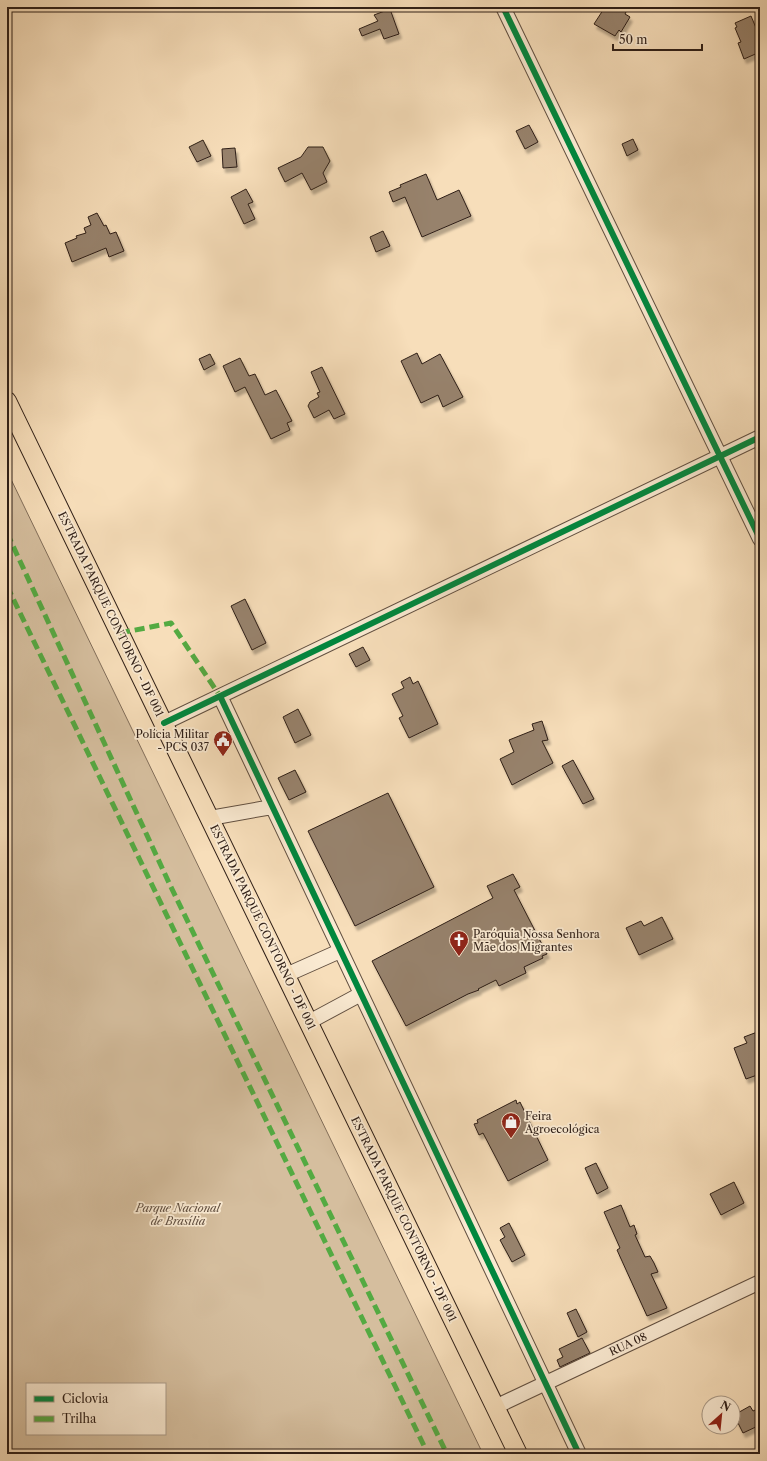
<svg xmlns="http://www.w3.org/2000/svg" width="767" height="1461" font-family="'Libre Caslon Text',serif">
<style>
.green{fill:#d5be9e;stroke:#826e5a;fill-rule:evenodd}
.building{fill:#97826c;stroke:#2f1f17;filter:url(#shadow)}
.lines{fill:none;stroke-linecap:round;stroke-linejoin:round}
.minor-casing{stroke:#614f40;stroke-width:16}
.major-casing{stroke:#2f1f17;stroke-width:20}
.minor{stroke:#faead2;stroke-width:14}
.major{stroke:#f7deba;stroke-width:18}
.quiet{stroke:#54aa42;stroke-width:5;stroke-dasharray:10 5;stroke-linecap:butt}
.cycleway-casing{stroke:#faead2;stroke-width:8}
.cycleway{stroke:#00873e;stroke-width:6}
.labels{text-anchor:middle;stroke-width:3.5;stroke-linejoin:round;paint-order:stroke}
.street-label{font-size:11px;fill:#2f1f17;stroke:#faead2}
.poi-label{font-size:11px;fill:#2f1f17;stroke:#faead2;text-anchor:start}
.park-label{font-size:11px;font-style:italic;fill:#614f40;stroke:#faead2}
</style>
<defs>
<filter id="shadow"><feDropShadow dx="2.5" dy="4.5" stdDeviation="1" flood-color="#0004"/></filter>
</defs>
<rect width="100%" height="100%" fill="#f7deba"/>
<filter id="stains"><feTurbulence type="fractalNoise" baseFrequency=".005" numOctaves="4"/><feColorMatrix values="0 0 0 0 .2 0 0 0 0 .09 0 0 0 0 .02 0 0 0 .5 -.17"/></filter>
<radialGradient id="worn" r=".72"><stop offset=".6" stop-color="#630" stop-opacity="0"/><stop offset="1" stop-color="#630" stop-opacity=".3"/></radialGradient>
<path class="green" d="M7 471 483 1454H7ZM27 1384H165V1434H27Z"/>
<path class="building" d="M605 7H618L626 12 625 14 630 17 621 32 619 30 615 36 594 24Z
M390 9 399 34 384 39 380 29 362 36 359 29 378 21 374 15Z
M751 16 759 35 756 37 760 47V52L744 59 738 43 741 42 735 28 737 27 735 23Z
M529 125 538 142 525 149 516 131Z
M633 139 638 150 627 156 622 144Z
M203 140 211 156 197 162 189 147Z
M308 147H323L330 161 323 173 327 182 311 190 302 173 285 182 278 168 301 157Z
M235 148 237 167 223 168 222 149Z
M426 174 437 200 459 190 471 216 422 237 405 197 393 202 389 192 401 187 400 185Z
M246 189 253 202 248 204 255 219 244 224 231 197Z
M97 213 104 226 106 225 110 234 116 232 124 251 109 257 106 248 72 262 65 243 77 238 76 236 86 233 84 228 91 225 88 217Z
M383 231 390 246 376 252 370 237Z
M417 353 422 364 440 354 463 397 443 407 438 395 421 403 401 361Z
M210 354 215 364 204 370 199 359Z
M240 358 249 376 255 374 265 395 276 390 292 421 287 423 290 430 271 439 245 387 235 392 223 366Z
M322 367 345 414 334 419 329 410 314 418 308 406 310 402 319 397 317 393 320 392 311 372Z
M245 599 266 643 252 650 231 606Z
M363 647 370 660 356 667 349 654Z
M410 677 413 684 418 681 438 724 409 738 399 718 403 716 392 694 404 688 401 682Z
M298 709 311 735 295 743 283 717Z
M542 721 548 740 542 741 553 763 512 785 500 759 514 752 509 740 534 730 532 724Z
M573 760 594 799 583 804 562 766Z
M295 770 306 792 289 800 278 778Z
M388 793 434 887 355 926 308 831Z
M513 874 520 887 514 890 547 954 542 956 543 958 524 967 526 973 499 986 496 980 478 989 479 990 468 994 406 1026 372 961 493 898 487 886Z
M662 917 673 939 639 955 626 928 641 921 644 926Z
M760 1031V1074L746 1079 734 1048 747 1043 744 1037Z
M516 1100 517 1104 520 1102 548 1160 508 1181 483 1133 479 1135 474 1124 478 1123 477 1120Z
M596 1163 608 1188 597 1194 585 1168Z
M734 1182 744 1203 721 1215 710 1194Z
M621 1205 630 1227 634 1225 637 1234 635 1235 645 1257 650 1256 654 1263 658 1272 651 1274 667 1308 647 1316 617 1250 620 1248 604 1212Z
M509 1223 525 1255 512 1262 500 1240 505 1237 500 1228Z
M576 1309 587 1332 578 1337 567 1313Z
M582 1338 590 1353 560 1367 557 1360 563 1357 559 1349Z
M750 1406 753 1411 760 1408V1425L743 1433 734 1415Z"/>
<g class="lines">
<g class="minor-casing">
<path id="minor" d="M503 7 760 539
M220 696 579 1454
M164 723 760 437
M210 818 272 807
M286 975 340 951
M309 1022 361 994
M495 1407 760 1282"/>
</g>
<g class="major-casing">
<path id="major" d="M7 401 518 1454"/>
</g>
<use href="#minor" class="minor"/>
<use href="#major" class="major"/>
<path class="quiet" d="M7 533 170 885 447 1454
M7 586 428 1454
M120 633 171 623 220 696"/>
<g class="cycleway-casing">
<path id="cycleway" d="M503 7 760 539
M220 696 579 1454
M164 723 760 437"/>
</g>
<use href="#cycleway" class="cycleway"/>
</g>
<defs>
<g id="civic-pin" transform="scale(1)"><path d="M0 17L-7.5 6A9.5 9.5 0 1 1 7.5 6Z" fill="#8f2418" stroke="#faead2"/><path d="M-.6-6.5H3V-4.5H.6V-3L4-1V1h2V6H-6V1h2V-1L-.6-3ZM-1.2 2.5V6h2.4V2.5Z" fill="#fff"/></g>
<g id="church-pin" transform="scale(1)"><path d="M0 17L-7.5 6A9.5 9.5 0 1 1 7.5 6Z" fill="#8f2418" stroke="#faead2"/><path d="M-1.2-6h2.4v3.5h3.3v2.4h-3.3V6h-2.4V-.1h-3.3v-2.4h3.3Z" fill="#fff"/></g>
<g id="shop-pin" transform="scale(1)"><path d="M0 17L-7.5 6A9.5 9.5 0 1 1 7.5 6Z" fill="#8f2418" stroke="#faead2"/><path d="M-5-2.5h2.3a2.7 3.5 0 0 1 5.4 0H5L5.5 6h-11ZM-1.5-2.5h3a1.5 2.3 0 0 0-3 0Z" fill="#fff"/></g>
</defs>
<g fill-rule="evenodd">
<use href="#civic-pin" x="223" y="740"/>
<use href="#church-pin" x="459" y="940"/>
<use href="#shop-pin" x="511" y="1122"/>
</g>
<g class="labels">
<g class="street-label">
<text transform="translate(111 614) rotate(64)" y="4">ESTRADA PARQUE CONTORNO - DF 001</text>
<text transform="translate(263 927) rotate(64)" y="4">ESTRADA PARQUE CONTORNO - DF 001</text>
<text transform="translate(404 1219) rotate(64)" y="4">ESTRADA PARQUE CONTORNO - DF 001</text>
<text transform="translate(628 1344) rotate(-25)" y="4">RUA 08</text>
</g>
<g class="poi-label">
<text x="209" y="738" text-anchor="end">Polícia Militar<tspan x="209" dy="13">- PCS 037</tspan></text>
<text x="473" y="938">Paróquia Nossa Senhora<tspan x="473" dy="13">Mãe dos Migrantes</tspan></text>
<text x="525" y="1120">Feira<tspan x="525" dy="13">Agroecológica</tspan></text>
</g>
<g class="park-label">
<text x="178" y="1212">Parque Nacional<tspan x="178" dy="13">de Brasília</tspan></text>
</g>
</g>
<rect width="767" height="1461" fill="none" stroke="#f7deba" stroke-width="24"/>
<rect x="8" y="8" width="751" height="1445" fill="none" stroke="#2f1f17" stroke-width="2"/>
<rect x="12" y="12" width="743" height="1437" fill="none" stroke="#2f1f17"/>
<rect x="26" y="1383" width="140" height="52" fill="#faead2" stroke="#a99987"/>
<rect x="34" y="1396" width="20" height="6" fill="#00873e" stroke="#a99987"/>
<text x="62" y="1403" font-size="12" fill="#2f1f17">Ciclovia</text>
<rect x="34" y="1416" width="20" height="6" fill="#54aa42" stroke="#a99987"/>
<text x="62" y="1423" font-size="12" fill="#2f1f17">Trilha</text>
<g transform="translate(721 1415) rotate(27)"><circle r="19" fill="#faead2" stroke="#a99987"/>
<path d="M0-3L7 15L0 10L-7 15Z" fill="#8f2418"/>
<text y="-6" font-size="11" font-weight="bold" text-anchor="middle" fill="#2f1f17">N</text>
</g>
<path d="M613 44v6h89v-6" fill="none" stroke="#2f1f17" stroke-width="2"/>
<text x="619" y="44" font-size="12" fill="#2f1f17" stroke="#faead2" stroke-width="3" paint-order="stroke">50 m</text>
<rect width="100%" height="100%" filter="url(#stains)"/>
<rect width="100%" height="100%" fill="url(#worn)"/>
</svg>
